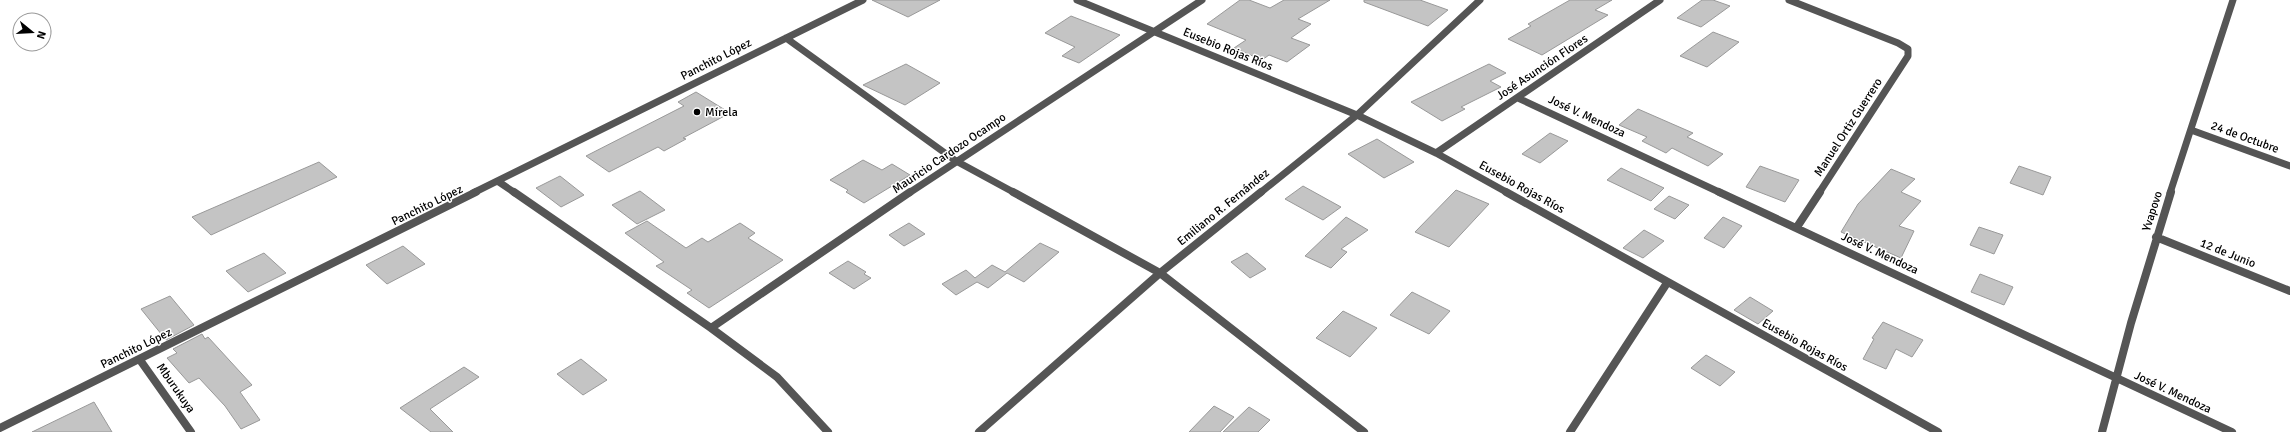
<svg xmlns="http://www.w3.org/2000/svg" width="2290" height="432" font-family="Signika,sans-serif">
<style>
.building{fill:#c4c4c4;stroke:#999}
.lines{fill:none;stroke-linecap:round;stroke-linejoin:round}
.minor-far1{stroke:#555;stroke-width:7}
.minor{stroke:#555;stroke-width:8}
.poi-dot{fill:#000;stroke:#fff;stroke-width:1.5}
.labels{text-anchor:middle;stroke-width:3;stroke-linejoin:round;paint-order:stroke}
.street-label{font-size:12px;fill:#000;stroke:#fff}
.poi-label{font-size:12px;fill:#000;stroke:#fff;text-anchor:start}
</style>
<rect width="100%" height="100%" fill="#fff"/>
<path class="building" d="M872 0H940L908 17Z
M1240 0H1249L1270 8 1284 0H1330L1298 19 1311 24 1291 38 1310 45 1287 62 1269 55 1262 60 1234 48 1246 40 1207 24Z
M1364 0H1420L1448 10 1428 26 1364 2Z
M1570 0H1612L1595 10 1608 15 1542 55 1508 39 1531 26 1528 24Z
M1702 0H1713L1730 6 1701 27 1677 18Z
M1071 16 1120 35 1079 63 1062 56 1075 47 1045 33Z
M1713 32 1739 42 1707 67 1680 56Z
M906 64 940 83 905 105 863 85Z
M1489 64 1506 73 1490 81 1501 87 1461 107 1465 109 1442 121 1411 102Z
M696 92 730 113 683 138 686 139 664 151 658 147 609 172 586 156 684 106 678 102Z
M1638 109 1693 133 1687 137 1723 154 1708 166 1672 148 1666 153 1642 141 1647 137 1619 125Z
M1550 133 1568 141 1540 163 1522 154Z
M1377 139 1414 162 1384 178 1348 154Z
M863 160 882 170 892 164 910 175 864 203 846 192 848 190 830 180Z
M319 162 337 177 211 235 192 217Z
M1760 166 1799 180 1785 202 1746 187Z
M2019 166 2051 177 2043 195 2010 183Z
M1621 168 1664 188 1651 201 1607 180Z
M1891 169 1915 179 1901 192 1921 201 1899 226 1914 231 1901 258 1841 232 1858 204Z
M560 176 584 195 561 207 536 188Z
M1303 186 1341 207 1323 220 1285 199Z
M1456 190 1489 204 1449 247 1415 232Z
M640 191 665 210 637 224 612 205Z
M1669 196 1689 205 1675 219 1654 209Z
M1346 217 1368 230 1341 249 1347 252 1331 268 1305 256Z
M1723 217 1742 226 1724 248 1704 238Z
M647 221 686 248 702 238 708 242 740 223 755 233 748 238 783 260 709 308 687 293 692 290 656 266 664 262 625 233Z
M909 223 925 234 904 246 889 235Z
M1979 227 2003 235 1994 254 1970 245Z
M1644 230 1664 241 1643 258 1623 248Z
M1040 243 1059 252 1024 282 1007 273 988 288 977 282 956 295 942 284 966 270 975 278 992 265 1005 272Z
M403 246 425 264 387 284 366 265Z
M264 253 286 273 248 292 226 271Z
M1247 253 1266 269 1250 278 1231 262Z
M848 261 866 272 864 274 871 278 854 289 829 273Z
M1980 274 2013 287 2004 305 1971 292Z
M1412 292 1450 311 1429 334 1390 315Z
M170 296 194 325 166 340 141 309Z
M1750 297 1773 311 1758 324 1734 310Z
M1343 311 1377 328 1350 357 1316 338Z
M1883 322 1923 340 1912 357 1896 349 1886 369 1863 359 1874 339 1872 338Z
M202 334 205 339 208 337 252 385 240 392 260 420 241 429 225 406 199 378 189 383 167 358 177 353 173 349Z
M1706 355 1735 372 1720 386 1691 368Z
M581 359 607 380 583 395 557 374Z
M464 367 479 377 430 409 453 432H431L400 408Z
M94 402 112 432H32Z
M1214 406 1234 417 1220 432H1189Z
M1249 407 1270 420 1258 432H1223Z"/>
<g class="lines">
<path class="minor-far1" d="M1077 0 1357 115 1436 153 1508 193
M1789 0 1898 43 1908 49V56L1819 193
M786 38 956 161 1015 193
M1518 98 1721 193
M2191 130 2290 166
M1436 153 1660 0
M499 182 515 193
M473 193 863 0
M909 193 1202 0
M1260 193 1357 115 1480 0
M2170 193 2233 0"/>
<path class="minor" d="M514 192 711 328 777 377 828 432
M1013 192 1160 273 1364 432
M1506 192 1938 432
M1719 192 2232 432
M1797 227 1820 192
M2156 237 2290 291
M711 328 910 192
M140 360 191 432
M0 428 476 192
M979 432 1160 273 1261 192
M1570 432 1667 283
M2102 432 2131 323 2171 192"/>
</g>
<circle class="poi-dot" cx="697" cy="112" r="4"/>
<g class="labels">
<g class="street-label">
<text transform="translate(1228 49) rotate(22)" y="4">Eusebio Rojas Ríos</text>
<text transform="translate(716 59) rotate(-27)" y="4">Panchito López</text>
<text transform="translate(1542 67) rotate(-34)" y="4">José Asunción Flores</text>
<text transform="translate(1587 116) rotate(25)" y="4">José V. Mendoza</text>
<text transform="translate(1848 127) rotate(-57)" y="4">Manuel Ortiz Guerrero</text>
<text transform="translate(2245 137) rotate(20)" y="4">24 de Octubre</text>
<text transform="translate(949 153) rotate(-34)" y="4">Mauricio Cardozo Ocampo</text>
<text transform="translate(1522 187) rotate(29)" y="4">Eusebio Rojas Ríos</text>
<text transform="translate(427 205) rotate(-26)" y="4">Panchito López</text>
<text transform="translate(1223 207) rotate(-39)" y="4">Emiliano R. Fernández</text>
<text transform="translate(2152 211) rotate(-72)" y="4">Yvapovo</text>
<text transform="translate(1880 253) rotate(25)" y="4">José V. Mendoza</text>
<text transform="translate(2228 253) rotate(22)" y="4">12 de Junio</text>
<text transform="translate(1805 345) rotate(29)" y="4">Eusebio Rojas Ríos</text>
<text transform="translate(136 348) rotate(-26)" y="4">Panchito López</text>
<text transform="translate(176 388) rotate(55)" y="4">Mburukuya</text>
<text transform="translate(2173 392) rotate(25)" y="4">José V. Mendoza</text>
</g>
<g class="poi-label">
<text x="705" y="116">Mírela</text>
</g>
</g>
<g transform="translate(32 32) rotate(108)"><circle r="19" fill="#ffffff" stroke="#999999"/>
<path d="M0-3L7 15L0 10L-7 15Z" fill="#000000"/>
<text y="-6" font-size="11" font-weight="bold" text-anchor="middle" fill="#000000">N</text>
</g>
</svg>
